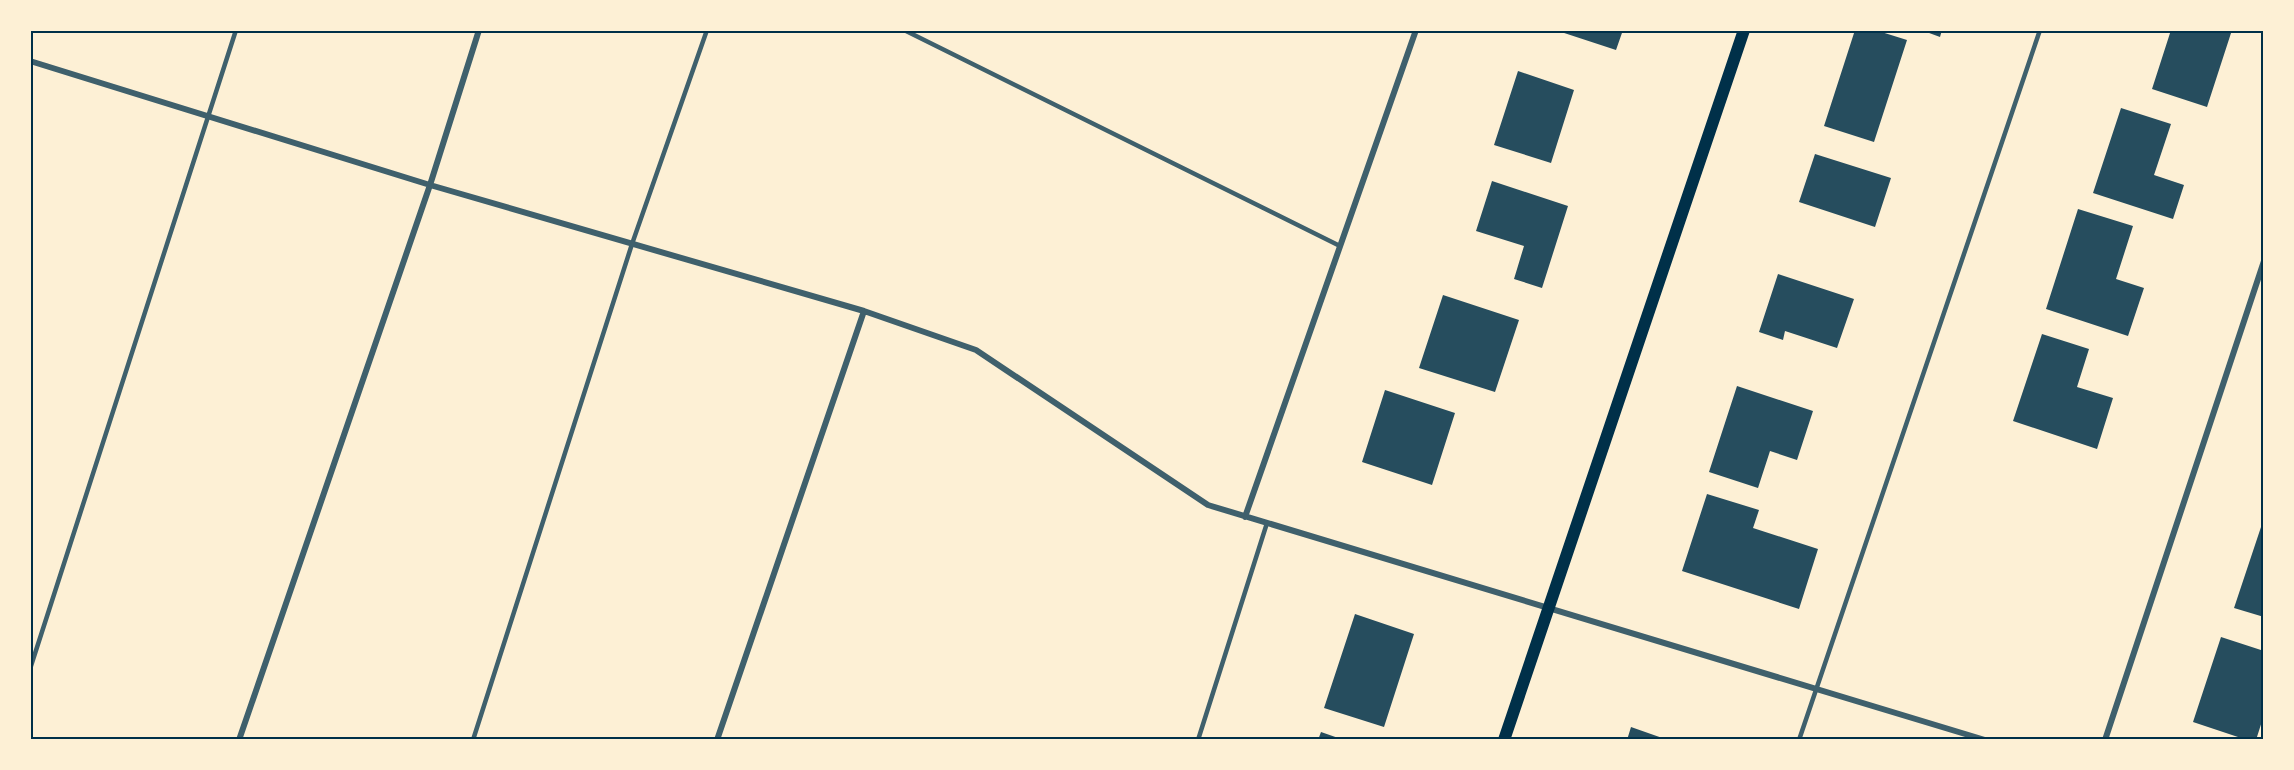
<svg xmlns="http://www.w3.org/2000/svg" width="2294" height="770" font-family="Cabin,sans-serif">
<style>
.building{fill:#264d5e}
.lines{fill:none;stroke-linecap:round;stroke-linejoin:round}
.service{stroke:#3f606c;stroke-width:4.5}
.minor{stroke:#3f606c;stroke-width:6}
.secondary{stroke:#003049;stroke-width:12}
.neatline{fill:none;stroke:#003049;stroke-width:2}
</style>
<rect width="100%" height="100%" fill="#fdf0d5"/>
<path class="building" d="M1555 30H1623L1616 50Z
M1855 30H1875L1907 40 1874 142 1824 126Z
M1921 30H1942L1940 37Z
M2171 30H2232L2207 107 2152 89Z
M1518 71 1574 90 1551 163 1494 145Z
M2121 108 2171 124 2154 175 2184 185 2173 219 2093 193Z
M1815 154 1891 178 1875 227 1799 202Z
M1492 181 1568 206 1542 288 1514 279 1524 246 1476 231Z
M2078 209 2133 226 2116 279 2144 288 2128 336 2046 309Z
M1778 274 1854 299 1837 348 1785 331 1783 340 1759 332Z
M1443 295 1519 320 1495 392 1419 368Z
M2042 334 2089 349 2077 387 2113 398 2097 449 2013 421Z
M1737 386 1813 411 1797 460 1770 451 1758 488 1709 472Z
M1385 390 1455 413 1432 485 1362 462Z
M1707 494 1759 510 1753 528 1818 549 1799 609 1682 571Z
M2264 518V617L2234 608Z
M1355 614 1414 634 1384 727 1324 708Z
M2221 637 2264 651V715L2256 740H2247L2193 722Z
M1631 727 1668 740H1627Z
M1321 732 1344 740H1318Z"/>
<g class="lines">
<path class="service" d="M904 30 1340 246
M30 669 236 30
M473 740 632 244 707 30
M1198 740 1267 523
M1799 740 2040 30"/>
<path class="minor" d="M30 61 430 185 864 311 976 350 1208 505 1985 740
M1245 517 1416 30
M239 740 430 185 479 30
M717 740 864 311
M2105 740 2264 261"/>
<path class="secondary" d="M1504 740 1744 30"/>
</g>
<rect width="2294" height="770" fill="none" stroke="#fdf0d5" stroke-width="63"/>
<rect x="32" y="32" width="2230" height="706" class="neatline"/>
</svg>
